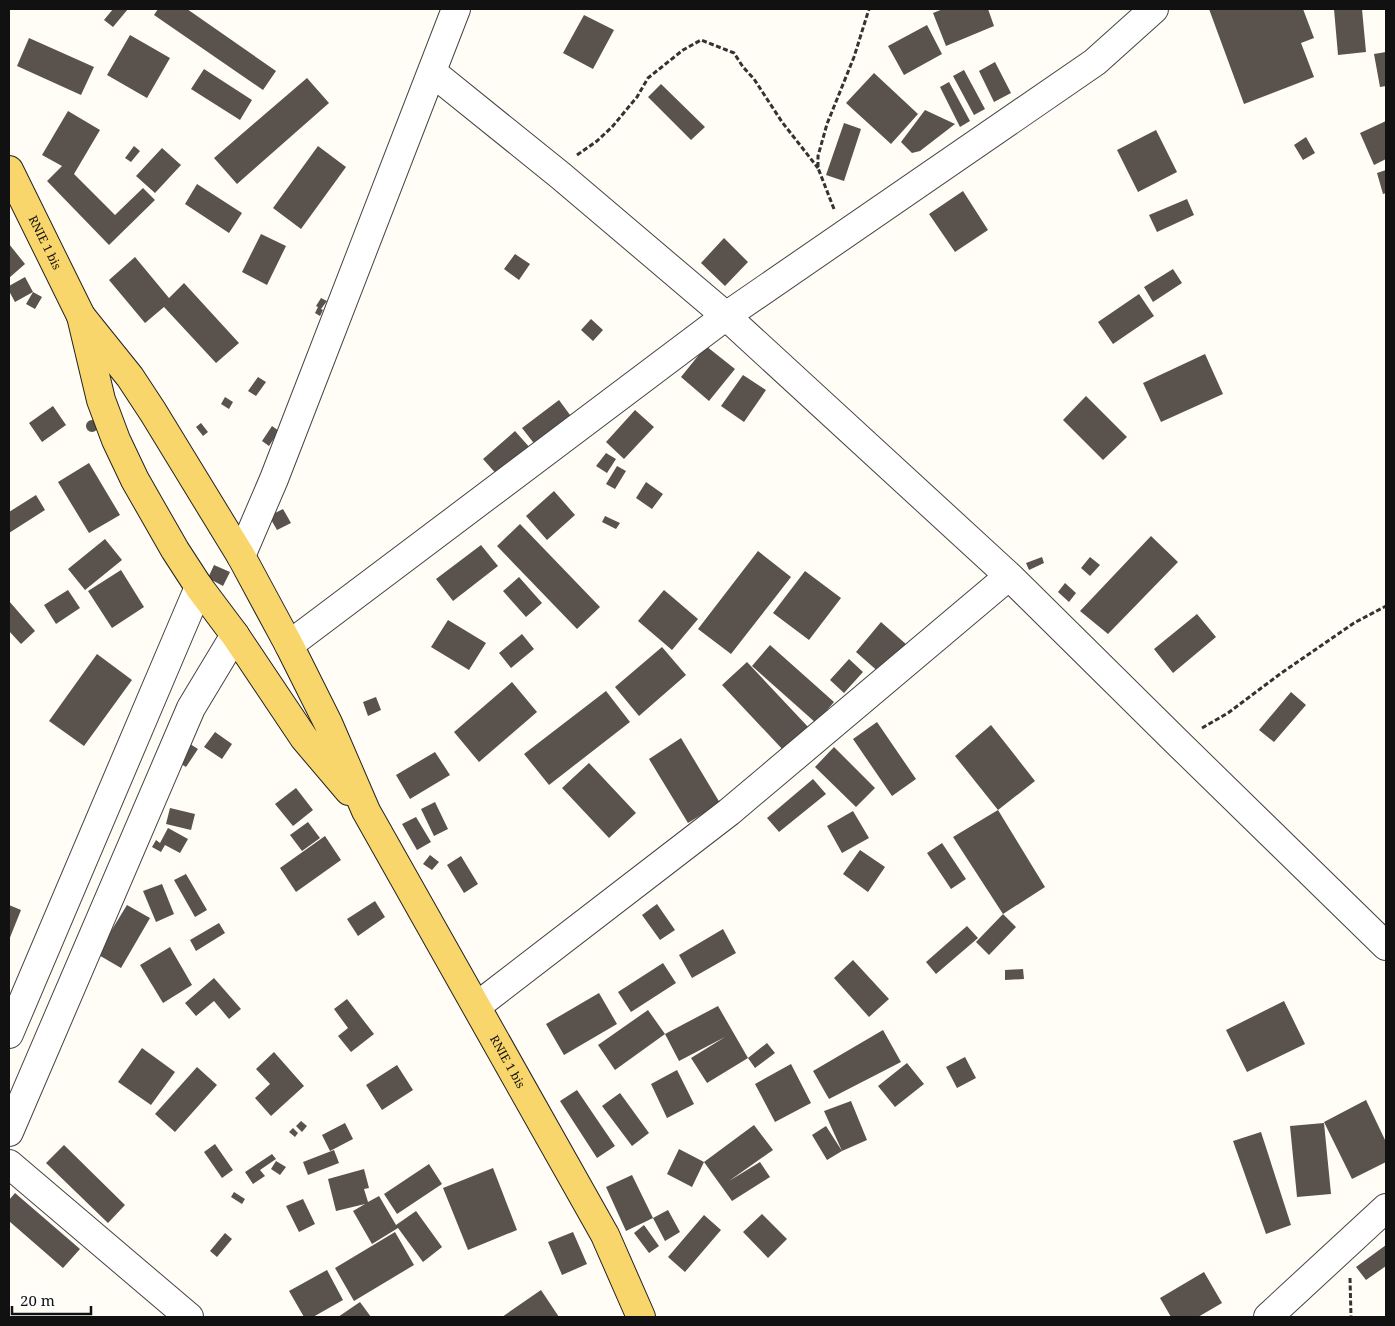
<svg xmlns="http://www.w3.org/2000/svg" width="1395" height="1326" font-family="'Noto Serif',serif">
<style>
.building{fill:#5a524d}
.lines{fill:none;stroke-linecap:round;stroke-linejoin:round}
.minor-casing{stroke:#444;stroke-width:30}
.major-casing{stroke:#222;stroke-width:30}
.path{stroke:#333;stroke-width:3;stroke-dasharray:5 2.5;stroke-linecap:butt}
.minor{stroke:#fff;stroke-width:28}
.major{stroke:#f9d66b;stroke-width:28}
.labels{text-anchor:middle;stroke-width:5;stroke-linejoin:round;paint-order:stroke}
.street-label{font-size:12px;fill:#111;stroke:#fff}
</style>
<rect width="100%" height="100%" fill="#fffdf5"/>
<path class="building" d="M113 9H128L113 27 104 20Z
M158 9H187L276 71 263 90 154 15Z
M943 9H988L994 26 946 46 933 13Z
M1209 9H1303L1314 38 1301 43 1314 77 1244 104Z
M1334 9H1362L1366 52 1338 55Z
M584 15 614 30 593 69 563 53Z
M927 25 942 54 904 75 888 46Z
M130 35 170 58 147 98 107 75Z
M29 38 94 67 81 95 17 66Z
M1386 52V86L1380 87 1374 54Z
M995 62 1011 93 994 102 979 71Z
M204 69 252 100 240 120 191 89Z
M964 70 985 109 974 115 953 76Z
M874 73 918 114 891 144 846 103Z
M307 78 329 103 237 184 214 158Z
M949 82 970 121 960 127 940 87Z
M661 84 705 127 691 140 648 97Z
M925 110 955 124 920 151 912 153 901 142Z
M68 111 100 130 74 174 115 215 143 188 155 200 109 245 47 181 62 166 42 155Z
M1386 121V159L1374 165 1360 133Z
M844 123 861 129 844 181 826 175Z
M1156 130 1177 172 1138 192 1117 150Z
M1306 137 1315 153 1303 160 1294 145Z
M134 146 140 151 131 162 125 158Z
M318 146 346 167 301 229 273 208Z
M162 148 181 165 155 193 136 176Z
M1386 170V193L1383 194 1377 173Z
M197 184 242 213 229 233 185 204Z
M963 191 988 230 955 252 929 214Z
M1187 199 1194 215 1157 232 1149 215Z
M261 234 286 246 267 285 242 272Z
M724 238 748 262 725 286 701 263Z
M9 244 25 264 9 278Z
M515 254 530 264 519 280 504 269Z
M135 257 169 298 184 283 239 343 216 363 164 307 145 323 109 280Z
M1173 269 1182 283 1153 302 1144 287Z
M25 277 33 292 15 302 9 291V286Z
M33 292 42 297 35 309 26 304Z
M1139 294 1154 316 1113 344 1098 322Z
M321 298 327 301 321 309 323 310 320 316 315 313 318 307 316 306Z
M591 319 603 330 593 341 581 330Z
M706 346 735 369 709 401 681 377Z
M1205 354 1223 394 1161 422 1143 383Z
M743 375 766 390 744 422 721 406Z
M258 377 266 382 256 396 248 391Z
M1086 396 1127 437 1103 460 1063 420Z
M225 397 233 402 229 409 221 404Z
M559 400 573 419 536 446 522 428Z
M53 406 66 425 42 442 29 423Z
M635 410 654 427 624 459 606 442Z
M86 426a6 6 0 1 1 12 0a6 6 0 1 1-12 0Z
M201 423 208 432 203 436 196 427Z
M272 426 279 431 269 446 262 441Z
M515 431 531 449 499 477 483 459Z
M606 453 616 459 607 473 596 466Z
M89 463 120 515 89 533 58 482Z
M617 466 626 471 615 489 606 484Z
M646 482 663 494 652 509 636 498Z
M554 491 575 515 547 540 526 516Z
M36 495 45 510 9 533V512Z
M283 509 291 523 277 530 269 516Z
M605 516 620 523 616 529 602 522Z
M520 524 600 607 577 629 497 546Z
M1151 536 1178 562 1108 634 1080 611Z
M105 539 122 560 85 590 68 569Z
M481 545 498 566 453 601 436 579Z
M758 551 791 577 731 654 698 629Z
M1042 557 1044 563 1029 570 1026 563Z
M1090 557 1100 565 1090 576 1081 568Z
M214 565 230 572 223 586 208 578Z
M121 570 144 607 112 628 88 591Z
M805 571 841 598 809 640 773 613Z
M519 577 542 603 526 617 503 591Z
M1065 583 1076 593 1069 602 1058 592Z
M68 590 80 608 56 624 44 605Z
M664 590 698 619 672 650 638 621Z
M9 601 35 631 21 644 9 631Z
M1197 614 1216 637 1173 673 1154 649Z
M448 620 486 643 469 670 431 647Z
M881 622 907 645 881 674 856 652Z
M522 634 534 649 511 668 499 653Z
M770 645 834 702 816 723 752 666Z
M662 647 686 675 639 716 615 687Z
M97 654 132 680 84 746 49 721Z
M849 659 863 672 844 693 830 680Z
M747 662 810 729 785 752 722 685Z
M512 682 537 712 479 762 454 732Z
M606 691 630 722 549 785 524 754Z
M1291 692 1306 705 1274 742 1259 730Z
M376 697 381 710 368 716 363 702Z
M877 722 916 779 892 796 853 739Z
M991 725 1035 781 998 810 955 756Z
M215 732 232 744 222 759 204 747Z
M681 738 720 803 688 823 649 759Z
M184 740 198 749 186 767 172 758Z
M834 747 875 788 856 807 815 767Z
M435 752 450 775 410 799 396 775Z
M589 763 636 813 609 838 562 788Z
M813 779 826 794 779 832 767 818Z
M296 788 313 810 293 826 275 804Z
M435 802 448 829 434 836 421 809Z
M170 808 195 814 191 830 166 824Z
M998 810 1045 887 1003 914 953 837Z
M853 811 869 838 842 853 827 826Z
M416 817 431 842 417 850 402 824Z
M308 822 320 838 302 851 290 835Z
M168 828 188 839 180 853 165 845 161 852 152 847 156 840 160 843Z
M325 836 341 860 296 892 280 868Z
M942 843 966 879 951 889 927 853Z
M860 850 885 867 868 892 843 874Z
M430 855 439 862 432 870 423 864Z
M461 856 478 884 464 893 447 865Z
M186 874 207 910 195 917 174 880Z
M162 884 174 914 156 922 143 891Z
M375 901 385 917 358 936 347 919Z
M657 904 675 930 660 940 642 915Z
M9 905 21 910 9 940Z
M127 905 150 918 121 968 97 954Z
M1003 914 1016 927 989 955 976 942Z
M219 923 225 933 196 951 190 940Z
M967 926 978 938 936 974 926 962Z
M723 929 736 953 692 978 679 955Z
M170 947 192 985 163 1003 140 965Z
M853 960 889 999 869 1017 834 978Z
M663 963 676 983 631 1012 618 992Z
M1023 969 1024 979 1005 980V970Z
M214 978 241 1009 229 1019 214 1001 196 1016 185 1003Z
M599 993 617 1024 564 1055 546 1024Z
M347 999 374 1034 351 1052 338 1036 348 1028 334 1009Z
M1284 1001 1305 1044 1247 1072 1226 1030Z
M718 1006 748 1058 767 1043 775 1053 755 1068 748 1058 707 1083 691 1058 725 1037 679 1061 665 1034Z
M648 1010 665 1034 615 1070 598 1045Z
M883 1030 901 1062 829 1099 813 1071Z
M142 1048 175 1072 151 1105 118 1082Z
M274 1052 304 1086 271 1116 255 1098 270 1084 256 1069Z
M965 1057 976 1078 957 1088 946 1067Z
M907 1063 924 1084 895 1107 878 1086Z
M791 1064 811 1103 775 1122 755 1084Z
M397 1065 413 1090 382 1110 366 1085Z
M197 1067 217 1085 175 1132 155 1114Z
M677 1070 694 1104 667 1118 651 1084Z
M577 1090 615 1146 597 1158 560 1101Z
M620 1093 649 1133 632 1146 602 1106Z
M1366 1100 1386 1142V1162L1352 1179 1324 1122Z
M851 1101 867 1140 842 1151 827 1160 812 1135 826 1126 842 1151 824 1111Z
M301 1121 307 1126 302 1132 296 1126Z
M345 1123 353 1139 330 1151 322 1135Z
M1324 1123 1331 1194 1297 1197 1290 1126Z
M754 1125 773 1150 729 1181 760 1162 770 1177 732 1201 704 1162Z
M293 1128 298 1133 295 1137 289 1132Z
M1261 1132 1291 1225 1266 1234 1233 1141Z
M215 1144 233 1170 222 1178 204 1152Z
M64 1145 125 1205 108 1223 46 1163Z
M679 1149 704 1162 692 1187 667 1174Z
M334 1150 339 1163 308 1175 303 1162Z
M272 1154 276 1159 260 1170 265 1176 253 1184 245 1172Z
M276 1161 286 1167 280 1175 271 1169Z
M429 1164 442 1184 397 1214 384 1194Z
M493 1168 517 1230 468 1250 443 1188Z
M364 1169 369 1188 364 1189 368 1202 379 1196 396 1225 416 1211 442 1247 423 1262 398 1228 372 1244 353 1211 365 1204 336 1211 328 1179Z
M632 1175 653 1218 626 1231 606 1187Z
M234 1192 245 1199 242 1204 231 1197Z
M15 1193 80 1249 63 1268 9 1221V1200Z
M303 1199 315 1224 299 1232 286 1206Z
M668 1210 680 1232 665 1241 653 1218Z
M762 1214 787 1239 768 1258 743 1232Z
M704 1215 721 1230 685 1272 668 1257Z
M644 1225 659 1246 649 1253 634 1233Z
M395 1232 414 1265 354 1301 335 1268Z
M573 1232 587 1264 562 1275 548 1242Z
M225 1233 232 1239 217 1257 210 1251Z
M1386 1245V1266L1366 1280 1356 1267Z
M327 1270 343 1300 313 1317H304L289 1291Z
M1204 1272 1222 1303 1198 1317H1171L1160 1298Z
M541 1290 559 1317H502Z
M360 1302 371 1317H338Z"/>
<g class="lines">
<g class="minor-casing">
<path id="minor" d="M432 72 561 176 726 316 1009 576 1177 742 1386 946
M241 556 274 479 456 9
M289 645 726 316 1095 62 1154 9
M477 1006 729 812 1009 576
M9 1034 199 587
M9 1132 191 708 235 635
M9 1164 189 1317
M1268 1317 1386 1208"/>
</g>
<g class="major-casing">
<g id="major">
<path id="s1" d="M9 170 81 316 101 400 116 440 135 480 175 550 199 587 235 635 304 738 349 791"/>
<path id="s2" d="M81 316 130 377 153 412 241 556 289 645 328 723 366 811 605 1235 641 1317"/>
</g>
</g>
<path class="path" d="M577 155 597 141 612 127 637 97 648 78 683 50 701 40 734 53 743 67 754 79 782 122 818 168
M834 209 818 168V156L827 124 854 57 869 9
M1202 728 1228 713 1280 674 1354 623 1386 606
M1350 1278 1351 1317"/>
<use href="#minor" class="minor"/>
<use href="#major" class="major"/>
</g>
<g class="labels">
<g class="street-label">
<text dy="4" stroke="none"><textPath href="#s1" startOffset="81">RNIE 1 bis</textPath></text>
<text dy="4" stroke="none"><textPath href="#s2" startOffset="861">RNIE 1 bis</textPath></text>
</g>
</g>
<rect width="1395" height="1326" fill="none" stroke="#111111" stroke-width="20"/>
<path d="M12 1306v8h79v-8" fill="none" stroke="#111111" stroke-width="2.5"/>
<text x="20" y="1306" font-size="15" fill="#111111" stroke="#ffffff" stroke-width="4" paint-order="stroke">20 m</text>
</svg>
